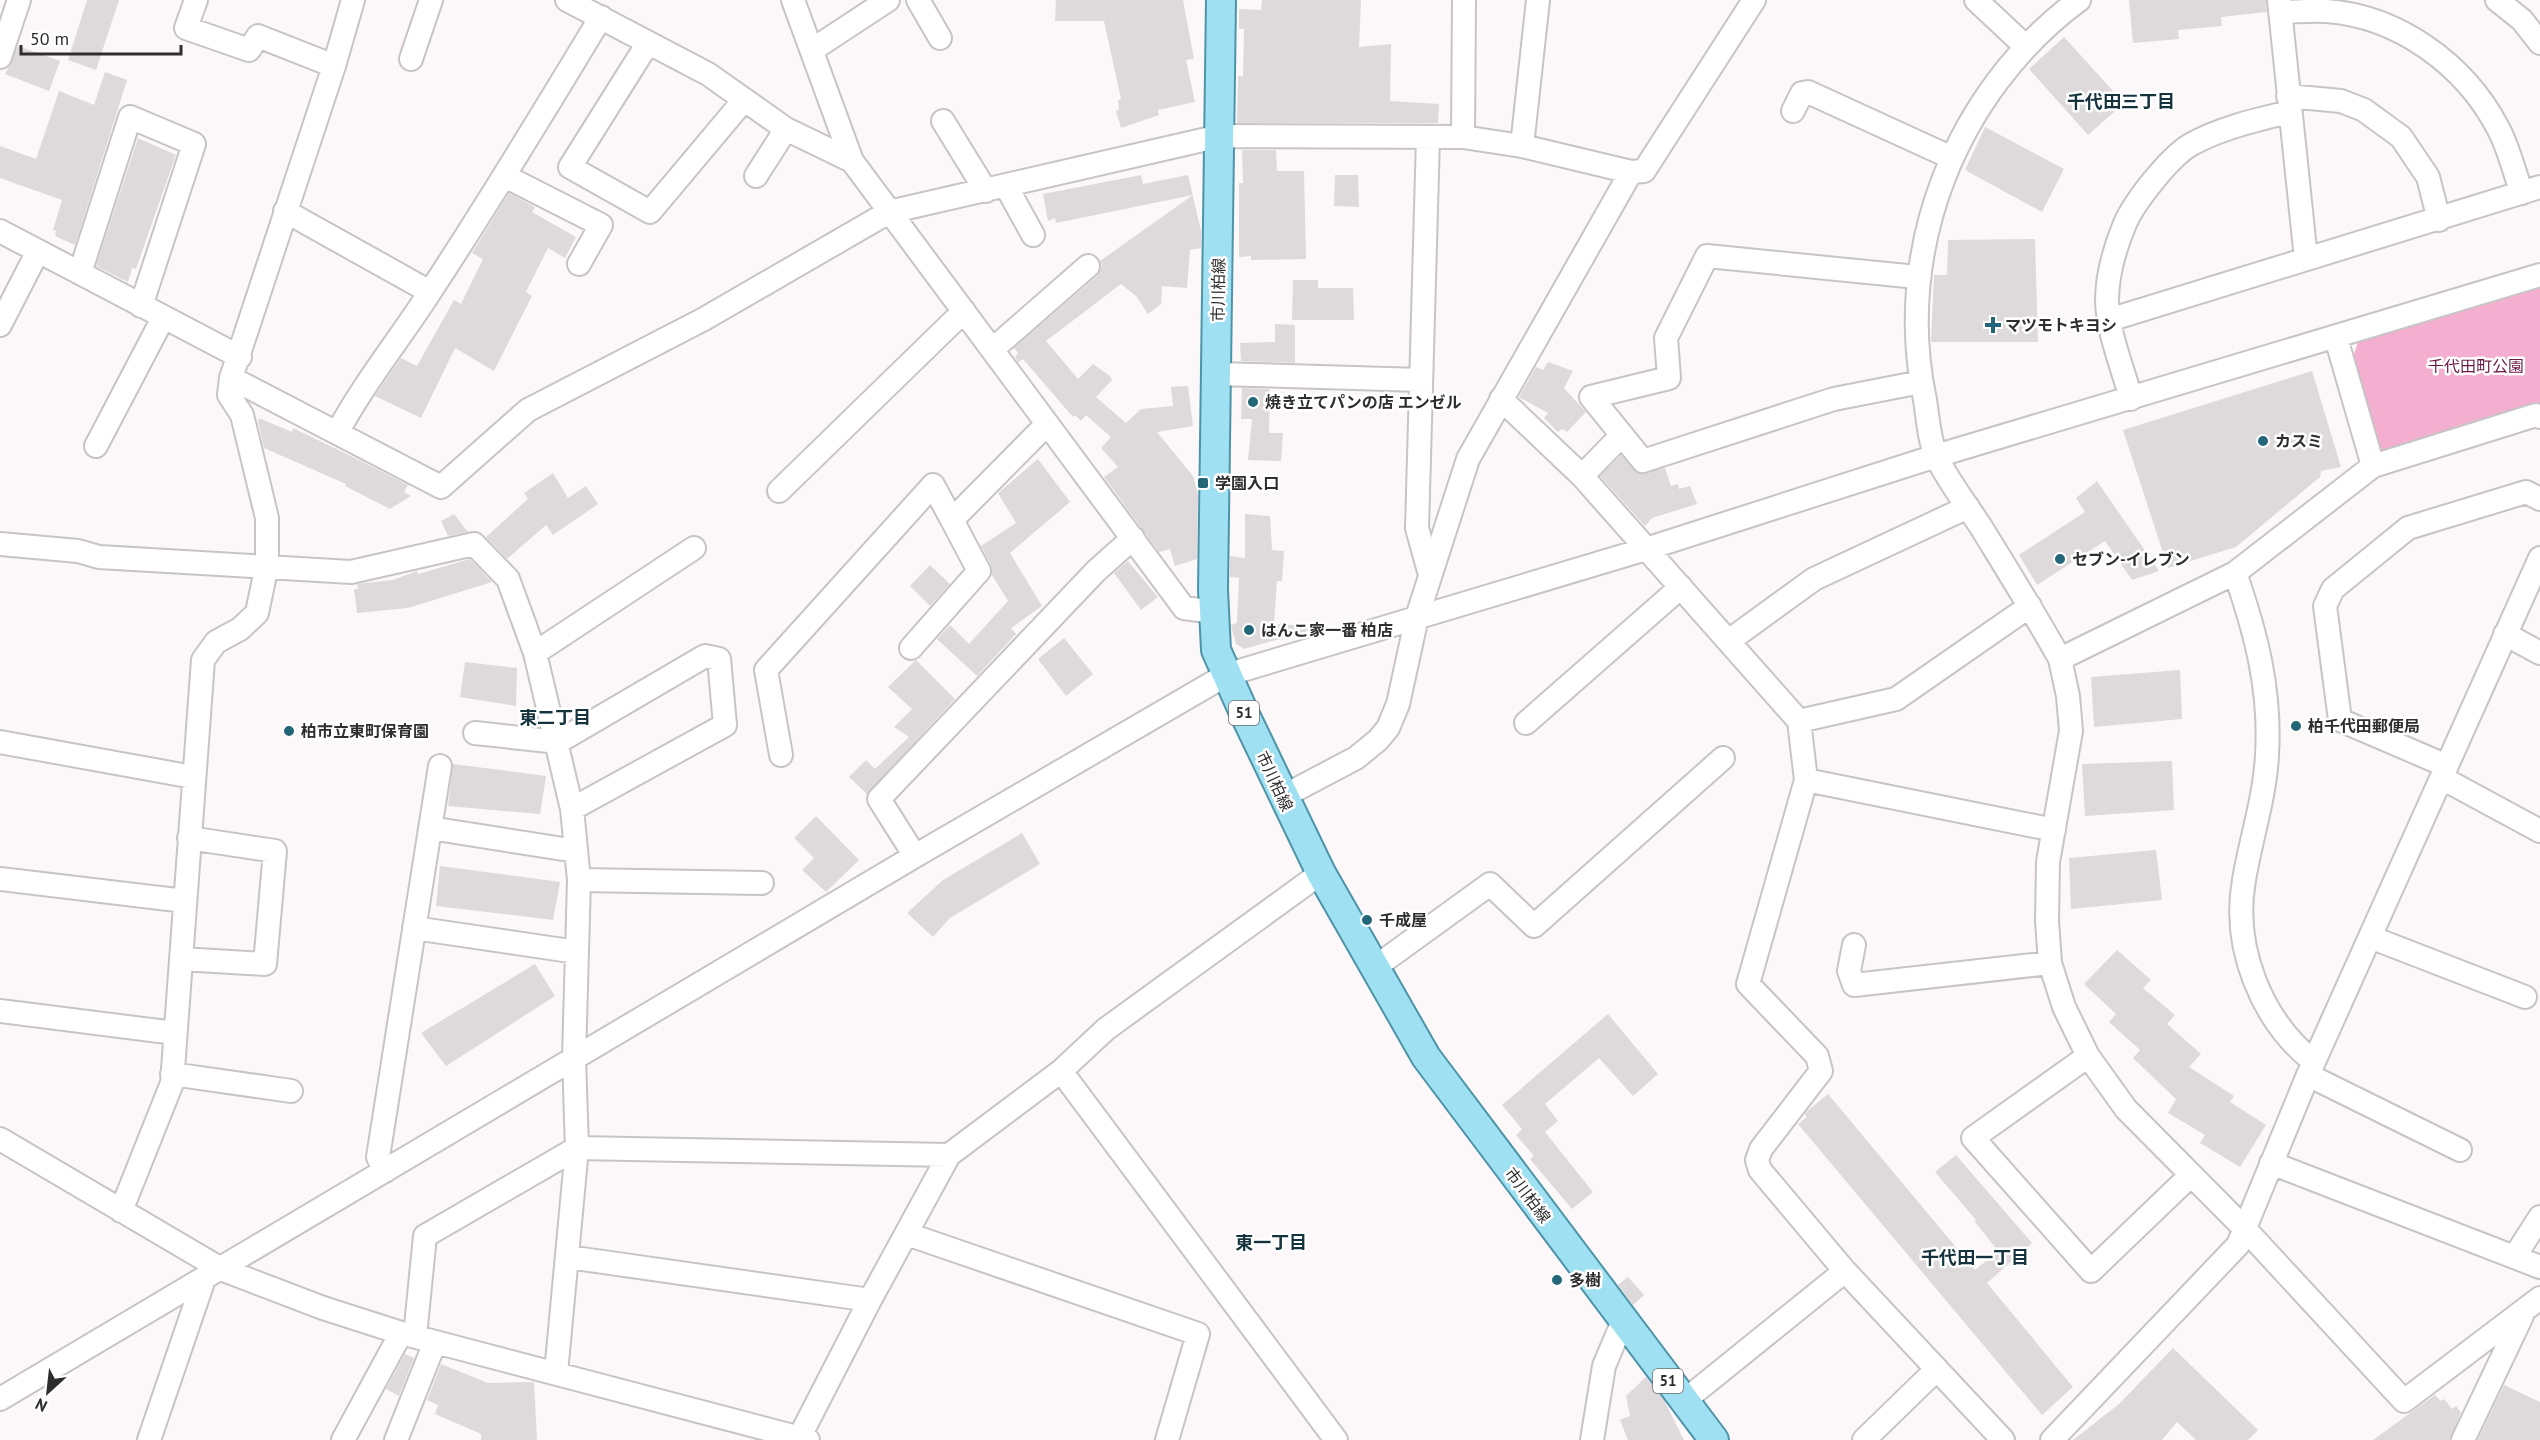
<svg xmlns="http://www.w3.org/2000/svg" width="2540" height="1440" font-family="'PT Sans','Noto Sans JP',sans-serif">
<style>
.green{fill:#f4aecf}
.building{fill:#ded9db}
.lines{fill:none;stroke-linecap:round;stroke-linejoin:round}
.minor-casing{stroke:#c8c4c6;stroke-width:26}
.major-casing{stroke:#4e94a8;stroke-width:32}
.minor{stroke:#fff;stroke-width:22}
.major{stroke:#9fe0f2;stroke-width:28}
.poi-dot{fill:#226678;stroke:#fff;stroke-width:2}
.labels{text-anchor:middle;stroke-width:5;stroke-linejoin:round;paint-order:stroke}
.shield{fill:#fff;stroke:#6d6d6d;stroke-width:1.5}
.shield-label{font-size:15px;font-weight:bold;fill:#2f2e2e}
.street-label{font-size:16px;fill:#2f2e2e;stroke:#fff}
.poi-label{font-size:16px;font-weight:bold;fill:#2f2e2e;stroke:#fff;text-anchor:start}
.park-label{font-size:16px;fill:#681847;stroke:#fff}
.neighbourhood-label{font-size:18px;font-weight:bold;fill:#14333c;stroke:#fff}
</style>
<rect width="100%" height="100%" fill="#fcf8f9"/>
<path class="green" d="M2540 287V406L2387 452 2379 447 2353 357 2358 342Z"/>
<path class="building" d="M87 0H119L96 70 68 60Z
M1056 0H1183L1194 59 1186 60 1195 102 1158 110 1159 115 1121 128 1116 111 1119 109 1118 100 1121 99 1104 21H1055Z
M1262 0H1361L1359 47 1391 44 1390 101 1439 104 1438 123H1237L1238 76H1243L1244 29H1239V9L1261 10Z
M2129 0H2266L2267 12 2221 17 2222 26 2178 30 2179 39 2133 43Z
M2064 37 2124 103 2088 135 2029 69Z
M18 46 60 61 49 91 5 74Z
M105 72 127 80 75 245 55 236 56 231 53 230 62 200 0 178V146L36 159 59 91 94 105Z
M1985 127 2064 169 2042 212 1965 170Z
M138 138 176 155 136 269 132 268 128 282 96 266Z
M1242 150H1276L1277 171H1304L1306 259 1251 260V256L1239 257V183H1243Z
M1141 175 1143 184 1188 175 1201 231V248L1190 250 1187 288 1162 286 1161 304 1148 314 1136 296 1121 284 1046 341 1078 379 1093 364 1110 376 1112 380 1096 397 1126 423 1141 409 1173 406 1171 387 1188 386 1193 426 1157 432 1193 476 1198 494 1197 559 1175 566 1170 549 1159 552 1104 477 1118 467 1101 448 1111 437 1086 415 1081 421 1075 415 1073 417 1023 359 1018 362 1015 357 1018 353 1014 348 1097 276 1102 265 1100 261 1193 195 1056 223 1055 218 1048 221 1043 194Z
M1335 175H1358L1359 207 1334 206Z
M509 193 535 207 532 212 576 237 565 258 548 248 526 292 532 296 494 371 455 348 421 418 375 396 401 358 417 366 454 300 461 304 483 259 472 253Z
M2035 239 2038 342H1931L1934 275H1947L1948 240Z
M1293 280H1318V288H1353L1354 320H1292Z
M1275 324 1295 325V363L1241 361 1240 343 1275 342Z
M1548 362 1573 371 1564 388 1586 412 1567 432 1562 429 1558 432 1544 418 1548 413 1519 397 1536 367 1543 370Z
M2312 371 2341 467 2321 471 2320 477 2236 547 2168 568 2123 430Z
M1242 388 1270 389 1269 433H1283L1281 461 1248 460 1252 419H1241Z
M259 418 292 432 293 428 361 461 408 485 404 492 411 496 390 509 345 486 346 484 264 448 258 422Z
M1621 455 1640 474 1665 468 1671 486 1678 484 1679 489 1690 486 1697 504 1652 518 1645 526 1600 476Z
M1038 459 1070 502 1010 553 1042 606 1011 628 1016 634 977 676 937 639 950 625 969 644 1008 601 992 575 991 565 981 546 1016 523 998 493Z
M553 473 568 498 586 486 598 504 553 535 546 525 507 559 486 537 528 499 524 493Z
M2097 481 2159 571 2132 580 2105 541 2037 585 2019 555 2085 512 2076 498Z
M454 514 468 532 448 536 441 521Z
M1245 514 1270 516 1272 550 1284 551 1282 581H1277L1274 624 1314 626 1315 629 1244 649 1236 644 1232 630 1231 625 1237 623 1239 578 1230 577V556L1245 558Z
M470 559 492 582 408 608 357 613 354 589H358L357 584 393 580 417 571 418 574Z
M1128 561 1158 597 1141 610 1114 573Z
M930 565 950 584 930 606 910 586Z
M1064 638 1093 674 1066 696 1038 659Z
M916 660 955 699 867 794 849 777 866 760 875 769 909 737 894 727 912 709 888 687Z
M465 662 517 668 516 706 460 697Z
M2180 670 2182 719 2094 727 2091 677Z
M2172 761 2174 810 2085 816 2082 764Z
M453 764 546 776 540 814 448 806Z
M816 816 859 860 826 892 802 870 814 858 794 838Z
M1022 833 1040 864 950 918 933 937 907 913 943 880Z
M2156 850 2162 900 2071 909 2069 858Z
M440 866 560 882 553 920 436 906Z
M2117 950 2151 980 2143 988 2175 1015 2167 1024 2201 1054 2189 1067 2234 1096 2230 1102 2266 1125 2240 1167 2200 1143 2205 1135 2168 1113 2176 1099 2133 1058 2140 1050 2109 1022 2116 1014 2084 984Z
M535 964 555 996 446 1066 421 1033Z
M1608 1014 1658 1074 1633 1096 1599 1058 1545 1104 1558 1121 1545 1132 1593 1192 1572 1209 1530 1159 1534 1156 1516 1135 1522 1129 1502 1105Z
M1828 1094 1975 1270 1998 1251 1975 1222 1976 1220 1935 1172 1956 1155 2032 1243 1987 1283 2073 1387 2042 1415 1798 1124 1807 1117 1805 1114 1807 1111Z
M1628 1277 1644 1295 1633 1305 1618 1285Z
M2173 1348 2258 1430 2248 1440H2196L2177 1422 2162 1440H2073L2119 1404Z
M405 1354 414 1358 399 1396 386 1389Z
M441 1364 488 1383 534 1382 537 1440H481V1434L435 1414 438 1405 427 1400Z
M1646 1377 1664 1400 1684 1440H1628L1620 1420 1630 1416 1626 1396Z
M2504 1385 2540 1402V1440H2478Z
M2435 1395 2441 1401 2444 1399 2452 1409 2456 1406 2461 1412 2450 1440H2373Z"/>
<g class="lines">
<g class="minor-casing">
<path id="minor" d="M196 0 186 28 249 50 258 36 334 66
M567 0 708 74 786 129 852 161
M793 0 852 161 1184 608 1214 612
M918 0 940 38
M1464 0 1463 137 1522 146 1631 172
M1976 0 2025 46
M2079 0C1956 91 1893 250 1925 400 1928 418 1929 441 1937 458 1949 482 1966 504 1981 527 2008 571 2035 614 2060 659L2068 696 2071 731 2048 862 2047 921 2050 963 2064 1007 2088 1056 2126 1109 2246 1230 2404 1401 2540 1298
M2279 0 2306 259
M2497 0 2522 20 2540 43
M2280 12C2295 12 2311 10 2326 11 2399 16 2465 65 2498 128 2509 148 2514 172 2522 193
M648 43 570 167 650 212 744 100
M812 50 888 0
M0 57 19 0
M411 59 431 0
M2288 96 2341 101 2364 110 2401 137 2428 177 2439 220
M1793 111 1802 93 1808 92 1950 157
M943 121 986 191
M1428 138 1417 528 1430 575
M1522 146 1538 0
M505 176 601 225 579 264
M756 176 786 129
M1006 186 1033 235
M285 211 430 292
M0 231 240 357
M80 273 130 117 194 144 141 306
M1917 277 1707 256 1666 338 1669 378 1591 397 1643 461 1834 399 1921 382
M2109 320 2540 187
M0 325 38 251
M2336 338 2373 466
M993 349 1088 266
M1217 374 1421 380
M231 378 441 487 528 410 704 319 889 212 1220 136 1463 137
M1501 399 1582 476 1799 721 1806 780 1748 984 1817 1056 1821 1071 1761 1149 1757 1160 1760 1170 1845 1271 2003 1440
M2131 399C2123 368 2108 334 2107 301 2107 277 2115 248 2124 226 2133 203 2169 158 2190 145 2220 128 2256 120 2289 112
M337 433C364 383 399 340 430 292 489 202 545 110 601 17
M96 446 163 318
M1582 476 1622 435
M779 491 964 311
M0 544 78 551 99 557 351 572 474 544 508 579 535 653 572 809 579 880 574 1058 577 1148 556 1373
M2235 573C2256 633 2271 690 2267 755 2265 797 2251 838 2244 880 2232 947 2261 1020 2314 1062
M2505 634 2540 653
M1730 640 1814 579 1968 507
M911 648 979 571 952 520
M535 653 694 548
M2060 659 2235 573 2373 466 2536 415 2540 417
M1799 721 1896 699 2030 606
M1526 723 1681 587
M475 733 558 742 705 656 719 659 725 725 572 809
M0 742 193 777
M781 755 766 670 933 485 952 520 1047 424
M2447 766 2340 720 2325 606 2333 589 2408 528 2526 492 2540 499
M2442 778 2540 831
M1806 780 2054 830
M1282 797 1356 758 1378 740 1388 728 1398 704 1417 617 1468 459 1631 172 1644 171 1754 0
M430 828 576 851
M915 856 879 799 1096 571 1133 538
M0 879 185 901
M579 880 762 883
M414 928 577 952
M2370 937 2525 997
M1854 945 1849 971 1854 985 2050 963
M181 959 265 964 275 851 189 838
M1374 968 1490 884 1534 926 1723 758
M0 1011 175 1033
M2088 1056 1973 1138 2091 1271 2191 1175
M1061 1071 1336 1440
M172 1074 291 1091
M2308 1075 2460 1150
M0 1139 221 1269 323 1308 401 1333 808 1440
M2271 1163 2540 1267
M385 1171 378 1157 440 766
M121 1211 172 1083 203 660 216 642 240 629 257 613 267 565V518L242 415 229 395 231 378 334 66 353 0
M907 1234 1198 1334 1167 1440
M2515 1256 2540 1217
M568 1257 870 1300
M415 1336 425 1236 577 1148 949 1155
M0 1399 915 856 1226 675 1646 549 1936 456 2540 275
M1684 1401 1845 1271
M149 1440 204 1279
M343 1440 401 1333
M396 1440 435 1342
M798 1440 870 1300 949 1155 1061 1071 1106 1029 1321 873
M1592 1440 1604 1366 1623 1321
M1864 1440 1937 1369
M2052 1440 2238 1245 2308 1075 2540 558
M2463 1440 2522 1316"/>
</g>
<g class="major-casing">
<path id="major" d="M1221 0 1213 590 1216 650 1245 715 1321 873 1426 1057 1714 1440"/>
</g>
<use href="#minor" class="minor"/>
<use href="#major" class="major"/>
</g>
<g class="poi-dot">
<path d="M1990 316h6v6h6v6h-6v6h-6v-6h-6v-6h6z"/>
<circle cx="1253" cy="402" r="6"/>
<circle cx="2263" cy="441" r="6"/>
<rect x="1197" y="477" width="12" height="12" rx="3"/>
<circle cx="2060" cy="559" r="6"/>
<circle cx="1249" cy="630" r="6"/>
<circle cx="2296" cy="726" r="6"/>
<circle cx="289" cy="731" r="6"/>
<circle cx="1367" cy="920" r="6"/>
<circle cx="1557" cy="1280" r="6"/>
</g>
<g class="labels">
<g class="shield">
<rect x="1229" y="701" width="30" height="24" rx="4.5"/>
<rect x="1653" y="1369" width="30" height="24" rx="4.5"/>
</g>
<g class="shield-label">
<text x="1244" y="718">51</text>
<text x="1668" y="1386">51</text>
</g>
<g class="street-label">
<text transform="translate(1218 290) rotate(-89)" y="6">市川柏線</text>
<text transform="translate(1275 781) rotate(65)" y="6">市川柏線</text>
<text transform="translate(1528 1195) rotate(53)" y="6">市川柏線</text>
</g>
<g class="poi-label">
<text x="2005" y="331">マツモトキヨシ</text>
<text x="1265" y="408">焼き立てパンの店 エンゼル</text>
<text x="2275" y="447">カスミ</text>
<text x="1215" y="489">学園入口</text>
<text x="2072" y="565">セブン-イレブン</text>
<text x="1261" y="636">はんこ家一番 柏店</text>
<text x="2308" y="732">柏千代田郵便局</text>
<text x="301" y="737">柏市立東町保育園</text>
<text x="1379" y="926">千成屋</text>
<text x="1569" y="1286">多樹</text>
</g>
<g class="park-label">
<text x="2476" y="372">千代田町公園</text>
</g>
<g class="neighbourhood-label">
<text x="2121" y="108">千代田三丁目</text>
<text x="555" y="724">東二丁目</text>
<text x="1271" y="1249">東一丁目</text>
<text x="1975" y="1264">千代田一丁目</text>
</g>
</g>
<g transform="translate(48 1392) rotate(207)" stroke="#ffffff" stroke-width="4.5" paint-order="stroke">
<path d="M0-4.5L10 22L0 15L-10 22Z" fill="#2f2e2e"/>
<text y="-9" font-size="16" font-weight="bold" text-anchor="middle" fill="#2f2e2e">N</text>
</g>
<path d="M21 45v9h160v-9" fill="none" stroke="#2f2e2e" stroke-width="3"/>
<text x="30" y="45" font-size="18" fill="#2f2e2e" stroke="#ffffff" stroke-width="4.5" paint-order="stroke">50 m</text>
</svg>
